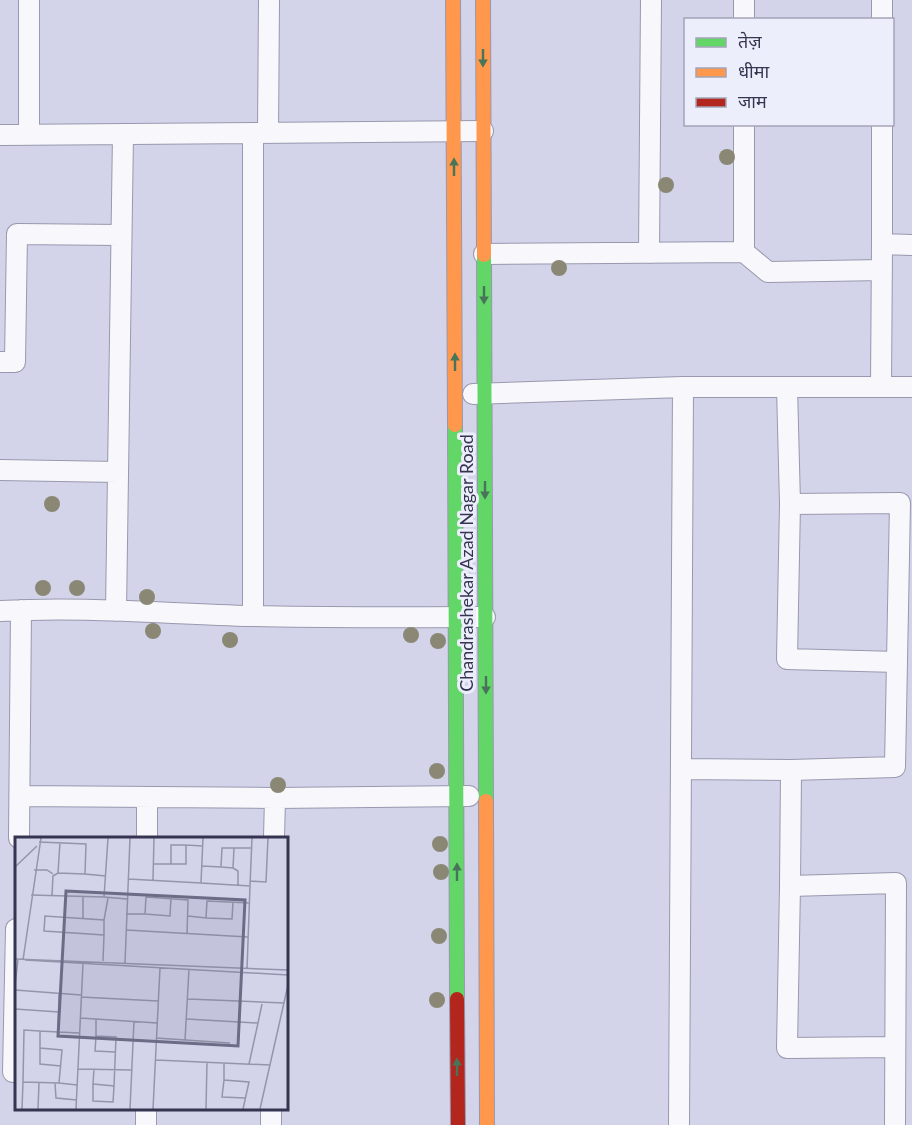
<svg xmlns="http://www.w3.org/2000/svg" width="912" height="1125" font-family="Lato,'Noto Sans Devanagari',sans-serif">
<style>
.lines{fill:none;stroke-linecap:round;stroke-linejoin:round}
.street-casing{stroke:#9898ae;stroke-width:22}
.fast-casing{stroke:#9898ae;stroke-width:16}
.slow-casing{stroke:#9898ae;stroke-width:16}
.jam-casing{stroke:#9898ae;stroke-width:16}
.street{stroke:#f8f8fc;stroke-width:20}
.fast{stroke:#63d668;stroke-width:14}
.slow{stroke:#ff974d;stroke-width:14}
.jam{stroke:#b3261e;stroke-width:14}
.tree{fill:#8a8875}
.oneway{fill:#48755a}
.labels{text-anchor:middle;stroke-width:6;stroke-linejoin:round;paint-order:stroke}
.street-label{font-size:18px;fill:#363551;stroke:#edeefc}
.inset-road{fill:none;stroke:#9494ad;stroke-width:1.5}
.view{fill:#6d6c87;fill-opacity:0.15;stroke:#6d6c87;stroke-width:3}
.inset-edge{fill:none;stroke:#363551;stroke-width:3}
</style>
<rect width="100%" height="100%" fill="#d3d3ea"/>
<g class="lines">
<g class="street-casing">
<path id="street" d="M29 0V134
M882 0V20
M744 20V0
M882 124V244
M253 133V616
M268 133 269 0
M0 135 483 131
M744 252 768 272 882 270
M649 253 651 0
M484 254 744 252V124
M0 362H15L17 234 121 235
M881 387 882 244 912 245
M473 394 683 387H912
M0 470 118 472
M790 504 787 659 897 662
M0 611C84 606 168 614 252 616 329 618 407 617 485 617
M116 611 123 134
M681 769 791 770 895 767 900 503 790 504 787 387
M791 770 790 886 896 883 895 1125
M20 796 275 798 469 796
M19 838 21 610
M147 838V797
M274 838 275 798
M790 886 787 1048 895 1047
M13 1072 16 929
M146 1125V1108
M271 1125V1108
M679 1125 683 387"/>
</g>
<g class="fast-casing">
<path id="fast" d="M484 255 486 801
M455 425 457 999"/>
</g>
<g class="slow-casing">
<path id="slow" d="M453 0 455 425
M483 0 484 255
M486 801 487 1125"/>
</g>
<g class="jam-casing">
<path id="jam" d="M457 999 458 1125"/>
</g>
<use href="#street" class="street"/>
<use href="#fast" class="fast"/>
<use href="#slow" class="slow"/>
<use href="#jam" class="jam"/>
</g>
<g class="tree">
<circle cx="727" cy="157" r="8"/>
<circle cx="666" cy="185" r="8"/>
<circle cx="559" cy="268" r="8"/>
<circle cx="52" cy="504" r="8"/>
<circle cx="43" cy="588" r="8"/>
<circle cx="77" cy="588" r="8"/>
<circle cx="147" cy="597" r="8"/>
<circle cx="153" cy="631" r="8"/>
<circle cx="411" cy="635" r="8"/>
<circle cx="230" cy="640" r="8"/>
<circle cx="438" cy="641" r="8"/>
<circle cx="437" cy="771" r="8"/>
<circle cx="278" cy="785" r="8"/>
<circle cx="440" cy="844" r="8"/>
<circle cx="441" cy="872" r="8"/>
<circle cx="439" cy="936" r="8"/>
<circle cx="437" cy="1000" r="8"/>
</g>
<defs><path id="oneway-solid" d="M-6-.8H1V-3.2L6.5 0L1 3.2V.8H-6Z" transform="scale(1.5)"/></defs>
<g class="oneway">
<use href="#oneway-solid" transform="translate(483 58) rotate(90)"/>
<use href="#oneway-solid" transform="translate(454 167) rotate(-90)"/>
<use href="#oneway-solid" transform="translate(484 295) rotate(90)"/>
<use href="#oneway-solid" transform="translate(455 362) rotate(-90)"/>
<use href="#oneway-solid" transform="translate(485 490) rotate(90)"/>
<use href="#oneway-solid" transform="translate(486 685) rotate(90)"/>
<use href="#oneway-solid" transform="translate(457 872) rotate(-90)"/>
<use href="#oneway-solid" transform="translate(457 1067) rotate(-90)"/>
</g>
<g class="labels">
<g class="street-label">
<text transform="translate(467 563) rotate(-90)" y="6">Chandrashekar Azad Nagar Road</text>
</g>
</g>
<g transform="translate(15 837)">
<rect width="273" height="273" fill="#d3d3ea"/>
<path class="inset-road" d="M93 1 89 60 112 62M188 1 186 46 235 49 237 1M24 5 71 7 70 37 91 39M45 5 43 36 70 37M139 27H171V8L188 9M156 27V8H171M187 29 206 30 207 11H237M0 30 22 9M206 30 218 31 219 11M218 31 223 34V48M19 33H32L38 37M113 42 186 46M138 43 139 1M235 44 251 45 253 1M16 58 89 60M37 58 38 39 43 36M68 59V81M111 77H130L131 60 173 63 172 97M130 77 155 79 156 61M173 79 191 81 192 64 235 66M191 81 217 82 218 65M89 83 93 61M111 93 233 100M0 122 273 133M8 123 26 1M10 123 273 138M88 124 89 98V83L30 79 29 94 89 98M110 126 115 1M232 132 235 49M0 149 3 122M0 153 66 158M44 156 43 195 65 196M66 160 143 164M173 162 269 166M0 172 44 175M65 181 142 186M81 182V199L101 200 99 249M172 182 243 186 247 167M25 194 9 193 8 245 44 246 47 213 25 211V194L43 195M81 199 80 214 100 215M141 201 215 206M170 203 174 132M25 211V227L46 229M141 223 255 228M209 226V243L234 245 228 272M234 227 243 186M63 232 116 233M209 243 207 260 231 261M40 246 41 261 62 263M44 246 62 248M78 247 99 249 98 265 78 264V247L79 232M7 272 8 245M23 272 24 246M61 272 68 127M115 272 119 184M138 272 145 131M191 272 192 225M245 272 273 148"/>
<path class="view" d="M51 54 230 63 223 209 43 199Z"/>
<rect width="273" height="273" class="inset-edge"/>
</g>
<rect x="684" y="18" width="210" height="108" fill="#edeefc" stroke="#a4a4b8" stroke-width="1.5"/>
<rect x="696" y="38" width="30" height="9" fill="#63d668" stroke="#a4a4b8" stroke-width="1.5"/>
<text x="738" y="48" font-size="18" fill="#363551">तेज़</text>
<rect x="696" y="68" width="30" height="9" fill="#ff974d" stroke="#a4a4b8" stroke-width="1.5"/>
<text x="738" y="78" font-size="18" fill="#363551">धीमा</text>
<rect x="696" y="98" width="30" height="9" fill="#b3261e" stroke="#a4a4b8" stroke-width="1.5"/>
<text x="738" y="108" font-size="18" fill="#363551">जाम</text>
</svg>
